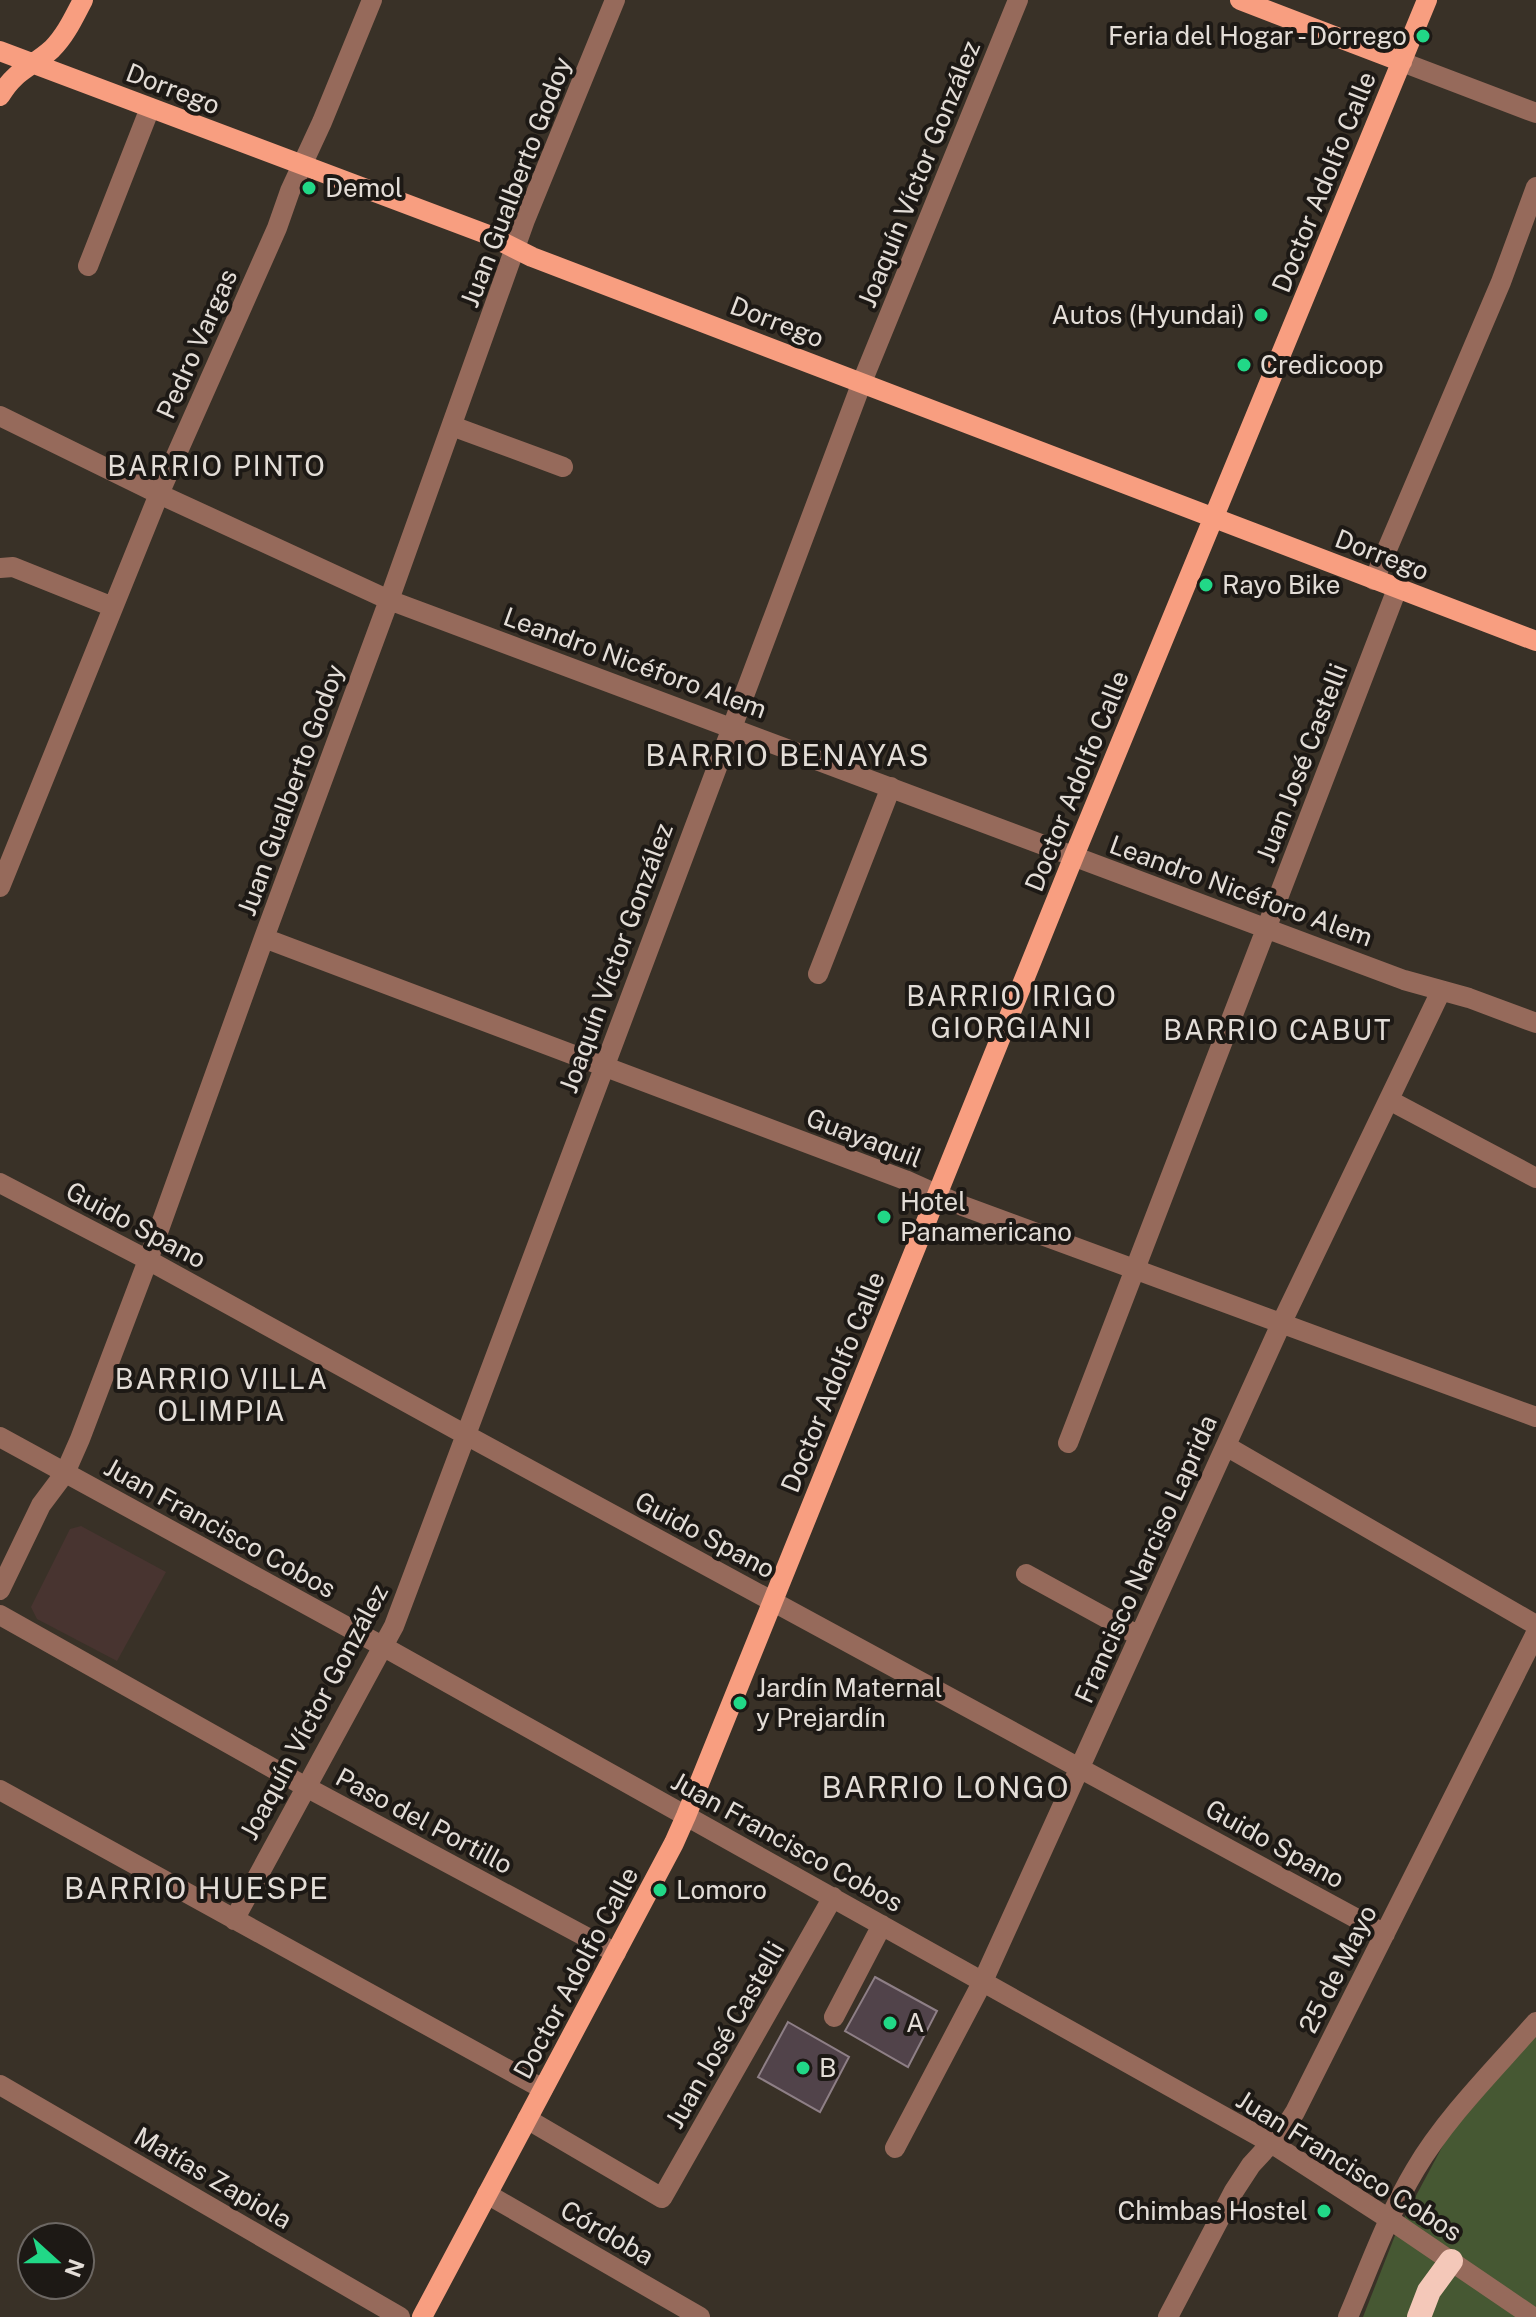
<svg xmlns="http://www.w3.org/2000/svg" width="1536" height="2317" font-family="'Public Sans',sans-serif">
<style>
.education{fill:#483430}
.green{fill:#465833}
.building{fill:#51434a;stroke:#8e7f86;stroke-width:2}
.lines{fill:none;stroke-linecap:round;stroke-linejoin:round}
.minor{stroke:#966a5b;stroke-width:20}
.major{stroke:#f89e80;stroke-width:20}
.highway{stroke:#f4c8b9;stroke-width:24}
.poi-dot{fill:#21d887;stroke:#1d1915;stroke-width:3}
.labels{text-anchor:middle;stroke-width:8;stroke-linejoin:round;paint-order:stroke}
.poi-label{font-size:26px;fill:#e3ddd7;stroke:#1d1915;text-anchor:start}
.street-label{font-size:26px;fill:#e3ddd7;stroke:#1d1915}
.neighbourhood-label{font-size:28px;letter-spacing:2px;fill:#e3ddd7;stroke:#1d1915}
.quarter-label{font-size:30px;letter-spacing:2px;fill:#e3ddd7;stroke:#1d1915}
</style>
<rect width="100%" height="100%" fill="#393127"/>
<path class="education" d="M81 1526 166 1572 117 1661 37 1619 31 1607 70 1529Z"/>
<path class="green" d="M1536 2034V2317H1363L1396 2233 1448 2136Z"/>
<path class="building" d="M875 1977 937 2011 908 2067 845 2031Z
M788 2022 849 2057 820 2112 758 2077Z"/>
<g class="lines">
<path class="minor" d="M1402 62 1536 113
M88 266 150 108
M0 416 159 494 389 600 1404 980 1469 998 1536 1023
M452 426 563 467
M0 568 13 567 113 607
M1374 580 1501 282 1536 187
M0 887 159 494 277 228 290 191 322 122 372 0
M264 938 905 1180 963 1206 1536 1417
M818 974 891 787
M1389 1100 1536 1178
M0 1183 148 1260 466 1435 1385 1934
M0 1437 384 1647 1271 2143 1389 2219 1533 2317
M1068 1443 1397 589
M1226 1446 1536 1625
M1026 1574 1139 1636
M0 1590 41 1505 65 1473 80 1439 148 1260 264 938 389 600 525 220 615 0
M0 1615 306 1787 616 1953
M0 1790 543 2089
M234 1920 394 1626 862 382 1018 0
M834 2017 882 1925
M0 2085 400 2317
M527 2119 662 2198 833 1897
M895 2148 983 1981 1281 1324 1441 991
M487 2194 700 2317
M1168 2317 1234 2191 1251 2165 1284 2129 1295 2112 1536 1633
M1348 2317C1369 2268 1387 2217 1415 2170 1447 2116 1495 2069 1536 2022"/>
<path class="major" d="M1240 0 1402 62
M0 51 486 234 532 257 1536 641
M0 96C16 69 31 68 52 49 66 35 74 17 83 0
M422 2317 674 1843 686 1816 1074 856 1427 0"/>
<path class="highway" d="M1419 2317 1429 2291 1451 2261"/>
</g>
<g class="poi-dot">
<circle cx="1423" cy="36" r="8"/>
<circle cx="309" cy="188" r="8"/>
<circle cx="1261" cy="315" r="8"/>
<circle cx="1244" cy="365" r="8"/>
<circle cx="1206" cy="585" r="8"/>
<circle cx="884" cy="1217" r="8"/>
<circle cx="740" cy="1703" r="8"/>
<circle cx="660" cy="1890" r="8"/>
<circle cx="890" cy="2023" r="8"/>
<circle cx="803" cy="2068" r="8"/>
<circle cx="1324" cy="2211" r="8"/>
</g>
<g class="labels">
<g class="poi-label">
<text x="1407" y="45" text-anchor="end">Feria del Hogar - Dorrego</text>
<text x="325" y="197">Demol</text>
<text x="1245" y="324" text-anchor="end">Autos (Hyundai)</text>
<text x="1260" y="374">Credicoop</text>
<text x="1222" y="594">Rayo Bike</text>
<text x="900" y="1211">Hotel<tspan x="900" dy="30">Panamericano</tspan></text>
<text x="756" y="1697">Jardín Maternal<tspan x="756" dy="30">y Prejardín</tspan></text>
<text x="676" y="1899">Lomoro</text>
<text x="906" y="2032">A</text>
<text x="819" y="2077">B</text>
<text x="1308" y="2220" text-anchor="end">Chimbas Hostel</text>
</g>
<g class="street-label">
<text transform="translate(173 89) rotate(21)" y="9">Dorrego</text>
<text transform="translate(919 174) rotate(-68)" y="9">Joaquín Víctor González</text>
<text transform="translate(516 182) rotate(-69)" y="9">Juan Gualberto Godoy</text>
<text transform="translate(1324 182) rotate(-68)" y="9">Doctor Adolfo Calle</text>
<text transform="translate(777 322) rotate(21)" y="9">Dorrego</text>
<text transform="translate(197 344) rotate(-66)" y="9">Pedro Vargas</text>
<text transform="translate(1382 555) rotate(21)" y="9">Dorrego</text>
<text transform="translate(635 663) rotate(20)" y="9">Leandro Nicéforo Alem</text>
<text transform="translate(1302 763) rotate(-69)" y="9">Juan José Castelli</text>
<text transform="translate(1077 781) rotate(-68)" y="9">Doctor Adolfo Calle</text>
<text transform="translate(291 790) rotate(-70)" y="9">Juan Gualberto Godoy</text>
<text transform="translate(1241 891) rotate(20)" y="9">Leandro Nicéforo Alem</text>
<text transform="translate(616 958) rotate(-70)" y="9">Joaquín Víctor González</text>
<text transform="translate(864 1138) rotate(21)" y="9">Guayaquil</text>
<text transform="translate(136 1225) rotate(28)" y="9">Guido Spano</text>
<text transform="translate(833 1382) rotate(-68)" y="9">Doctor Adolfo Calle</text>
<text transform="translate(220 1528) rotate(29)" y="9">Juan Francisco Cobos</text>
<text transform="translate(705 1535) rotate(28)" y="9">Guido Spano</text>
<text transform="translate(1146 1559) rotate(-66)" y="9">Francisco Narciso Laprida</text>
<text transform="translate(314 1712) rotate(-62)" y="9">Joaquín Víctor González</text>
<text transform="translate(424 1821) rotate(28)" y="9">Paso del Portillo</text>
<text transform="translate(787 1842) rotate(29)" y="9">Juan Francisco Cobos</text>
<text transform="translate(1275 1844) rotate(29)" y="9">Guido Spano</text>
<text transform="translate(1338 1969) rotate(-63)" y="9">25 de Mayo</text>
<text transform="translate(576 1973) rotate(-62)" y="9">Doctor Adolfo Calle</text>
<text transform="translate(725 2035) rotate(-60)" y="9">Juan José Castelli</text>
<text transform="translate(1349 2166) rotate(32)" y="9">Juan Francisco Cobos</text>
<text transform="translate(213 2178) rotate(30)" y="9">Matías Zapiola</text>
<text transform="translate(607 2233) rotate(30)" y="9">Córdoba</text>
</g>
<g class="neighbourhood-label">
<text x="217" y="476">BARRIO PINTO</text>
<text x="1012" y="1006">BARRIO IRIGO<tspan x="1012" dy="32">GIORGIANI</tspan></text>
<text x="1278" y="1040">BARRIO CABUT</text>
<text x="222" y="1389">BARRIO VILLA<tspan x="222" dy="32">OLIMPIA</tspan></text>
</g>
<g class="quarter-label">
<text x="788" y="766">BARRIO BENAYAS</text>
<text x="946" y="1798">BARRIO LONGO</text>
<text x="197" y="1899">BARRIO HUESPE</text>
</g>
</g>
<g transform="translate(56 2261) rotate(111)"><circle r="38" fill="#1d1915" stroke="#6c6763" stroke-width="2"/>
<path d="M0-6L14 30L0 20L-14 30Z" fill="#21d887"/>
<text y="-12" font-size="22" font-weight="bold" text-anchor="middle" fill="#e3ddd7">N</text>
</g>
</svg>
